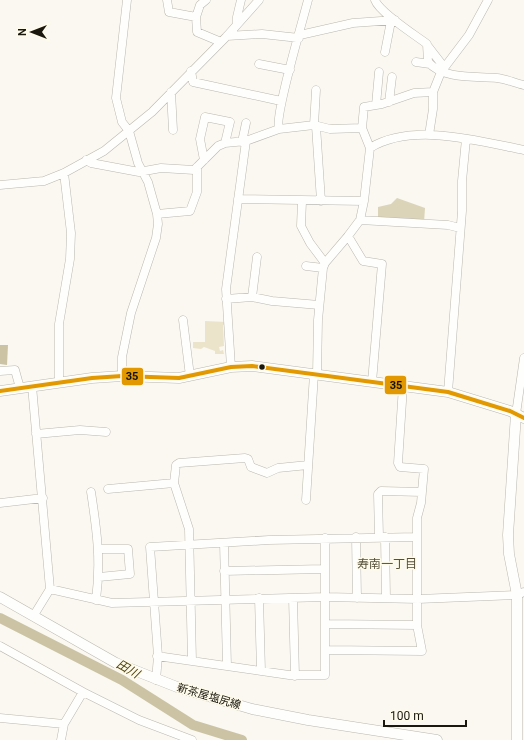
<svg xmlns="http://www.w3.org/2000/svg" width="524" height="740" font-family="Roboto,'Noto Sans JP',sans-serif">
<style>
.green{fill:#ece4ca}
.forest{fill:#dbd4b9}
.water{fill:#cbc3a4}
.lines{fill:none;stroke-linecap:round;stroke-linejoin:round}
.river{stroke:#cbc3a4;stroke-width:10}
.minor-casing{stroke:#bab7af;stroke-width:9}
.major-casing{stroke:#bab7af;stroke-width:11}
.minor{stroke:#fefefd;stroke-width:8}
.major{stroke:#fefefd;stroke-width:10}
.bus-1-casing{stroke:#fffbeb;stroke-width:7}
.bus-1{stroke:#e19801;stroke-width:4}
.bus-dot{fill:#1a170e;stroke:#fffbeb;stroke-width:1.5}
.labels{text-anchor:middle;stroke-width:3;stroke-linejoin:round;paint-order:stroke}
.street-label{font-size:11px;fill:#1a170e;stroke:#fffbeb}
.neighbourhood-label{font-size:12px;fill:#554f39;stroke:#fffbeb}
.water-label{font-size:12px;font-style:italic;fill:#4f420e;stroke:#fffbeb}
.line-badge{stroke:#fffbeb;stroke-width:1.5}
.pale-badge-label{font-size:11px;text-anchor:middle;font-weight:bold;fill:#111}
</style>
<rect width="100%" height="100%" fill="#faf8f0"/>
<path class="green" d="M205 321 226 322V324L223 325 224 346 219 347 220 351 223 350 224 354H215V351L204 347 201 349 193 348V342H205Z"/>
<path class="forest" d="M397 198 425 208 424 222 378 219V207L391 204Z"/>
<path class="water" d="M0 345H8L7 365 0 364Z"/>
<g class="lines">
<path class="river" d="M0 618 122 680 193 725 242 740"/>
<g class="minor-casing">
<path id="minor" d="M167 0 169 12 196 17 197 32 221 42
M375 0C379 12 415 35 427 44L428 62C444 80 475 76 497 78 506 79 515 83 524 85
M196 17 200 5 206 0
M237 23V17L241 0
M300 35 353 23 395 20
M227 36 262 34 299 38
M427 45 444 67
M385 52 391 21
M416 62 430 64
M259 64 290 70
M191 71 193 82 281 101
M171 92 173 130
M389 102 392 77
M376 105 379 72
M314 125 316 90
M316 126 321 201
M279 129C274 117 303 20 308 0
M429 135 433 109V92L441 72 469 35 488 0
M242 142 246 123
M370 148C412 122 479 141 524 150
M86 160 91 163 139 172 161 168 194 170 218 146 225 143 246 141 279 129 314 125 330 129 362 128
M204 160 200 139 205 117 230 122 225 143
M0 185 44 181 64 173 104 151 152 112 227 36 259 0
M238 199 364 201
M302 201 301 226 310 243 325 263
M157 214 190 211 197 192V167
M360 220 448 225 460 228
M348 236 363 261 382 264 372 382
M306 266 323 268
M252 297 257 257
M226 299 252 297 272 301 319 305
M183 320 190 376
M231 367 226 289 246 141
M0 371 15 370 20 388
M317 375 318 320 323 268 325 263 348 236 360 220 364 201 370 148 362 128 364 107 382 104 414 93 433 92
M122 376V357L131 313 156 238 158 224 157 214 148 182 138 163 129 131 122 122 116 98 127 0
M59 381V324L70 259 71 233 64 173
M32 386 50 589
M448 392 462 211V181L466 139
M516 414 524 358
M36 434 80 430 106 432
M108 489 174 483
M91 492C97 531 101 561 96 600
M306 500 314 374
M0 503 43 498
M356 537 357 598
M379 537 378 494 381 491 422 492
M385 537 386 598
M224 543 227 666
M224 571 324 569
M99 577 130 574 128 549H99
M259 598 261 671
M293 598 295 676
M34 615 50 589 112 603 325 597 418 599 517 595 524 592
M325 624 417 625
M0 646 83 692 139 720 192 740
M325 650 422 651 417 625V518L421 503 424 469 400 467 398 463 403 386
M157 656 289 675H325V538
M192 661 189 529 174 483 176 465 179 463 245 458 248 459 251 467 267 473 278 468 308 465
M156 680 158 656 150 547 269 540 417 537
M0 718 64 724
M61 740 64 724 83 692"/>
</g>
<g class="major-casing">
<path id="major" d="M0 391 92 378 122 376 179 378 231 367 252 366 448 392 510 411 524 418
M516 414 508 535 509 554 517 595V740
M0 597 116 663 177 687 252 709 308 720 437 740"/>
</g>
<use href="#minor" class="minor"/>
<use href="#major" class="major"/>
<g class="bus-1-casing">
<path id="bus-1" d="M0 391 92 378 122 376 179 378 231 367 252 366 448 392 510 411 524 418"/>
</g>
<use href="#bus-1" class="bus-1"/>
</g>
<circle class="bus-dot" cx="262" cy="367" r="3.5"/>
<g class="labels">
<g class="street-label">
<text transform="translate(209 696) rotate(16)" y="4">新茶屋塩尻線</text>
</g>
<g class="neighbourhood-label">
<text x="387" y="568">寿南一丁目</text>
</g>
<g class="water-label">
<text transform="translate(128 669) rotate(30)" y="4">田川</text>
</g>
</g>
<g class="line-badge">
<rect x="121" y="367" width="23" height="19" rx="4" fill="#e19801"/>
<rect x="384" y="375" width="23" height="20" rx="4" fill="#e19801"/>
</g>
<g class="pale-badge-label">
<text x="132" y="380">35</text>
<text x="396" y="389">35</text>
</g>
<g transform="translate(32 32) rotate(270)" stroke="#fffbeb" stroke-width="3" paint-order="stroke">
<path d="M0-3L7 15L0 10L-7 15Z" fill="#1a170e"/>
<text y="-6" font-size="11" font-weight="bold" text-anchor="middle" fill="#1a170e">N</text>
</g>
<path d="M384 720v6h82v-6" fill="none" stroke="#1a170e" stroke-width="2"/>
<text x="390" y="720" font-size="12" fill="#1a170e" stroke="#fffbeb" stroke-width="3" paint-order="stroke">100 m</text>
</svg>
